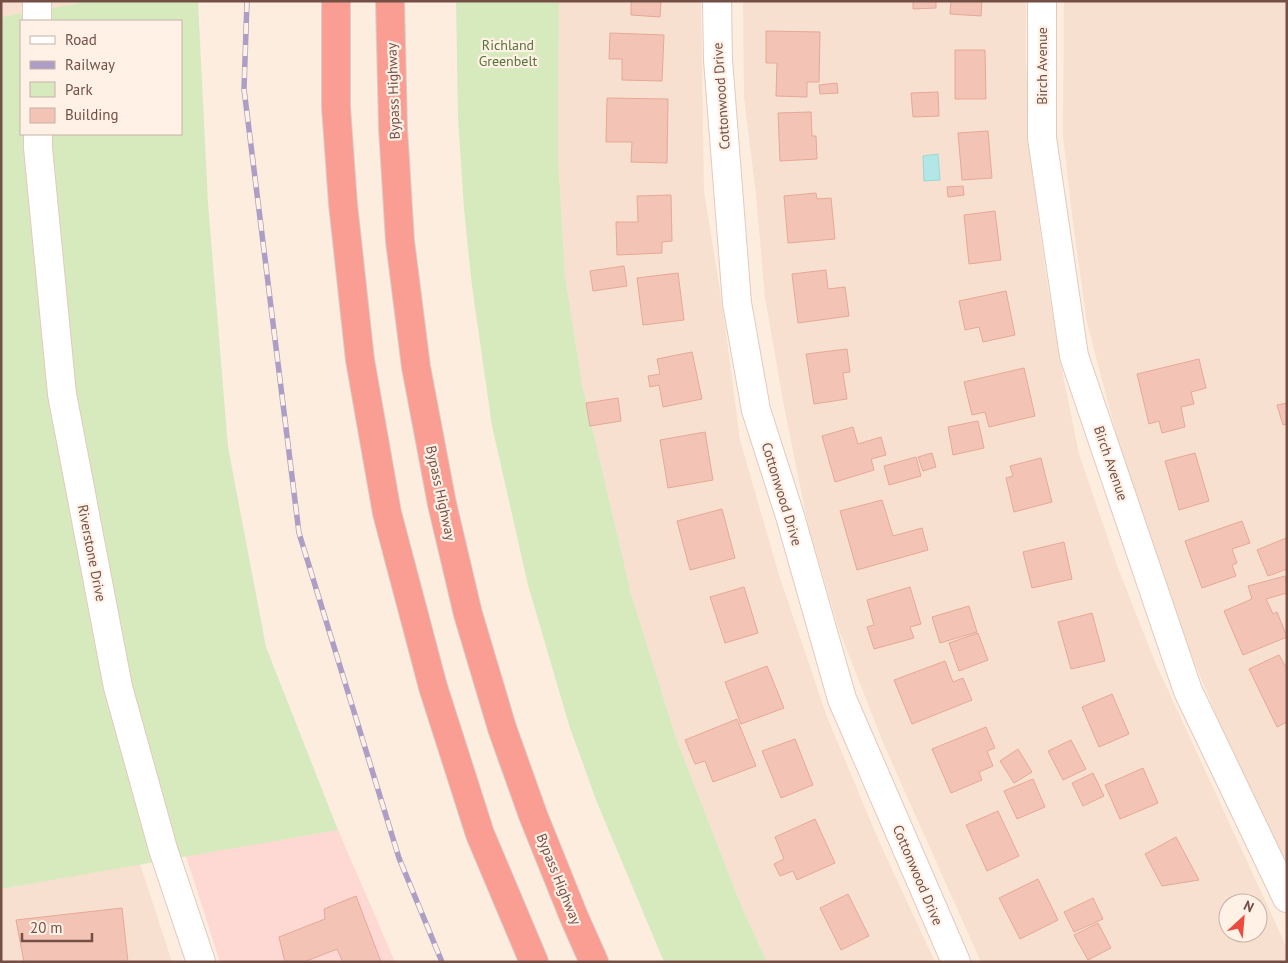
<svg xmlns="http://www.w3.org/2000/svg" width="1288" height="963" font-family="'PT Sans',sans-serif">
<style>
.residential{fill:#f7e0d0;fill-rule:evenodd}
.commercial{fill:#fed8d2}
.green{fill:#d7eabe;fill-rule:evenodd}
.water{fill:#b3e6e6;stroke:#99d9d8}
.building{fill:#f3c4b6;stroke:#e6a896}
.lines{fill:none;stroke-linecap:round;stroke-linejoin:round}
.minor-casing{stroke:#e3c9be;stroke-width:30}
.highway-casing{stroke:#d8cecb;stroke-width:30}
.minor{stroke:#fff;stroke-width:28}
.highway{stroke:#fa9e93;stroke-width:28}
.rail-casing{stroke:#ad9ec5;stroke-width:5.5}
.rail{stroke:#fff1e6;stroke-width:4;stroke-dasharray:11;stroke-linecap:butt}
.labels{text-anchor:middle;stroke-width:4.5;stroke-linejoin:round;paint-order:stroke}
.park-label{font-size:14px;fill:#55743c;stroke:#fff1e6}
.street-label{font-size:14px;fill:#744f46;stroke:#fff1e6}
</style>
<rect width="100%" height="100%" fill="#fdeddf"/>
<path class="residential" d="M1 1H91L1 17Z
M559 1H701L704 191 723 310 740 440 779 575 827 717 879 841 935 962H767L741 905 676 738 631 593 582 384 565 275 558 155Z
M743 1H1026V62L1032 171 1046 275 1061 365 1079 454 1118 568 1155 662 1287 948V962H981L884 745 839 630 808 525 784 406 765 298 756 195 744 97ZM1228 903H1258V933H1228Z
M1064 1H1287V866L1227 741 1145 543 1087 323 1073 223 1063 136Z
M140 864 172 962H1V889Z"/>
<path class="commercial" d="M338 830 395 962H220L186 856Z"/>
<path class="green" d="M91 1H198L208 203 228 447 266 647 338 830 1 889V17ZM21 21H181V134H21Z
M456 1H559L558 155 565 275 582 384 631 593 676 738 741 905 767 962H664L596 800 569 725 528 585 492 426 472 286 464 209 458 118Z"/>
<path class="water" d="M938 154 940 180 924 181 923 156Z"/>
<path class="building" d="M631 1H661L660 17 631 15Z
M913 1H936V8L913 9Z
M951 1H982L981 16 950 14Z
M766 31 820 32 819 82H807V97L776 96 777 63H766Z
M610 33 664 35 662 81 622 80V59H609Z
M955 50H985L986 99H955Z
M837 83 838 93 820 94 819 85Z
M938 92 939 116 913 117 911 93Z
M607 98 668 99 667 163 631 162 632 142H606Z
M811 112 812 136H816L817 159 780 161 778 113Z
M988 131 992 178 962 180 958 133Z
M963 186 964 195 948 197 947 187Z
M816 193 817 199 831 198 835 239 788 243 784 196Z
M671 195 672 241 662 242V253L617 255 616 222H638L637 196Z
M995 211 1001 260 969 264 964 215Z
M624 266 627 286 593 291 590 271Z
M826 270 828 289 845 287 849 316 798 323 792 274Z
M678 273 684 320 643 325 637 278Z
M1006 291 1015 335 983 342 979 327 965 330 959 301Z
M847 349 850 372 843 373 847 399 814 404 806 354Z
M692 352 702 399 663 407 659 385 650 387 648 376 660 374 657 359Z
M1199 359 1206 388 1191 392 1194 404 1181 407 1185 427 1162 433 1159 421 1149 424 1137 374Z
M1024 368 1035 416 989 427 985 412 972 415 964 382Z
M618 398 621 421 590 426 586 403Z
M1287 403V424L1283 425 1277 405Z
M978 421 984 448 953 455 948 427Z
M853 427 858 444 881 437 886 455 871 459 874 470 835 482 822 436Z
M705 432 713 480 668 488 660 440Z
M932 453 936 467 923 471 918 457Z
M1195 453 1209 501 1179 510 1165 461Z
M916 457 921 476 889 485 884 466Z
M1041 458 1052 502 1014 512 1006 478 1013 476 1010 466Z
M882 500 893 536 922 528 928 550 857 570 840 511Z
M722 509 735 558 690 570 677 521Z
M1242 521 1250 543 1232 549 1237 563 1232 565 1236 576 1202 588 1185 541Z
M1286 538 1287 569 1268 576 1257 550Z
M1064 542 1072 579 1032 588 1023 552Z
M1285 576 1287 593 1266 599 1273 614 1277 612 1287 637 1243 655 1224 611 1252 599 1248 586Z
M744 587 758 633 725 643 710 597Z
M910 587 921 624 910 627 914 638 874 649 867 627 874 625 867 600Z
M969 606 977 632 940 643 932 617Z
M1092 613 1105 661 1071 669 1058 622Z
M978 633 988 660 959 671 949 643Z
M1279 655 1287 669V722L1277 727 1249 669Z
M945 661 953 682 963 678 972 700 912 724 894 680Z
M767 666 784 708 741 724 725 682Z
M1112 694 1129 734 1099 747 1082 707Z
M737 719 756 766 713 782 705 761 695 764 685 740Z
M986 727 995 748 987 751 993 766 979 772 982 780 951 793 932 749Z
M795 739 813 785 781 798 762 751Z
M1071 740 1086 769 1063 780 1048 751Z
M1018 749 1032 772 1014 783 1000 761Z
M1143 768 1158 803 1120 819 1105 785Z
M1093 773 1104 796 1083 806 1072 783Z
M1033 779 1045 807 1017 819 1004 791Z
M998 811 1019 856 987 871 966 825Z
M815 819 835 863 797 880 793 871 780 876 774 864 784 859 775 837Z
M1176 837 1199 880 1162 886 1145 854Z
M1038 879 1058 920 1020 939 999 898Z
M848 894 869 936 841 950 820 908Z
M356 896 381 962H343L337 949 304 962H285L279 937 325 919 324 909Z
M1093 898 1103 919 1074 932 1064 912Z
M122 908 128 962H24L16 920Z
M1098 923 1111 948 1088 960 1074 935Z"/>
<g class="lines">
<g class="minor-casing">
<path id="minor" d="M37 1V21
M717 1 718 60 737 303 756 410 790 516 842 699 956 962
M1042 1V138L1074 356 1188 691 1287 898
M38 134V148L62 394 118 687 163 849 201 962"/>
</g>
<g class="highway-casing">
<path id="highway" d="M336 1V107L343 204 360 360 387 513 433 687 480 834 534 962
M390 1 393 128 400 241 416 367 442 504 468 614 502 728 533 815 574 917 594 962"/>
</g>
<use href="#minor" class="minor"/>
<use href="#highway" class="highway"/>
<g class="rail-casing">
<path id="rail" d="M247 1 244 89 299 533 399 858 442 962"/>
</g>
<use href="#rail" class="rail"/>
</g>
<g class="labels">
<g class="park-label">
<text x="508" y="50">Richland<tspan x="508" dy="16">Greenbelt</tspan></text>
</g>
<g class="street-label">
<text transform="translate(1042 66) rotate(-90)" y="5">Birch Avenue</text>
<text transform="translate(393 91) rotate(-92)" y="5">Bypass Highway</text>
<text transform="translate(721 96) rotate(-94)" y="5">Cottonwood Drive</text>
<text transform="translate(1111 463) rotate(71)" y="5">Birch Avenue</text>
<text transform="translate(441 493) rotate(78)" y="5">Bypass Highway</text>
<text transform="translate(782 494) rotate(73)" y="5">Cottonwood Drive</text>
<text transform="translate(92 553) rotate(79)" y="5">Riverstone Drive</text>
<text transform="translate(918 875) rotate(67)" y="5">Cottonwood Drive</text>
<text transform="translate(559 879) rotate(68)" y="5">Bypass Highway</text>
</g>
</g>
<rect width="1288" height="963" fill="none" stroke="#744f46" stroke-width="5"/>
<rect x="20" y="20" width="162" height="115" fill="#fff1e6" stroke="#c7b0a6"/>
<rect x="30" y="36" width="25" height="8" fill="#ffffff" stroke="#c7b0a6"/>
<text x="65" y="45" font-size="15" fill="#744f46">Road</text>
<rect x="30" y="61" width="25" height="8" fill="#ad9ec5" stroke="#c7b0a6"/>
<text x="65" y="70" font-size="15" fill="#744f46">Railway</text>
<rect x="30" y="82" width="25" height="15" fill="#d7eabe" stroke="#c7b0a6"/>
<text x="65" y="95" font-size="15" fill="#744f46">Park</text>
<rect x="30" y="108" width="25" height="15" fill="#f3c4b6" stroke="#c7b0a6"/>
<text x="65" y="120" font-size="15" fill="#744f46">Building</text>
<g transform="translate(1243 918) rotate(26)"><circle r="24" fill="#fff1e6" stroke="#c7b0a6"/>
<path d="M0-4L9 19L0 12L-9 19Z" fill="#ec4a3f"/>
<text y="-8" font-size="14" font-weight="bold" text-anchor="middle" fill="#744f46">N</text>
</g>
<path d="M22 933v8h70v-8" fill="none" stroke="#744f46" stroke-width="2.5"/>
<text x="30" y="933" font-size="15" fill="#744f46" stroke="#fff1e6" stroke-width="4" paint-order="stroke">20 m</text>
</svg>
